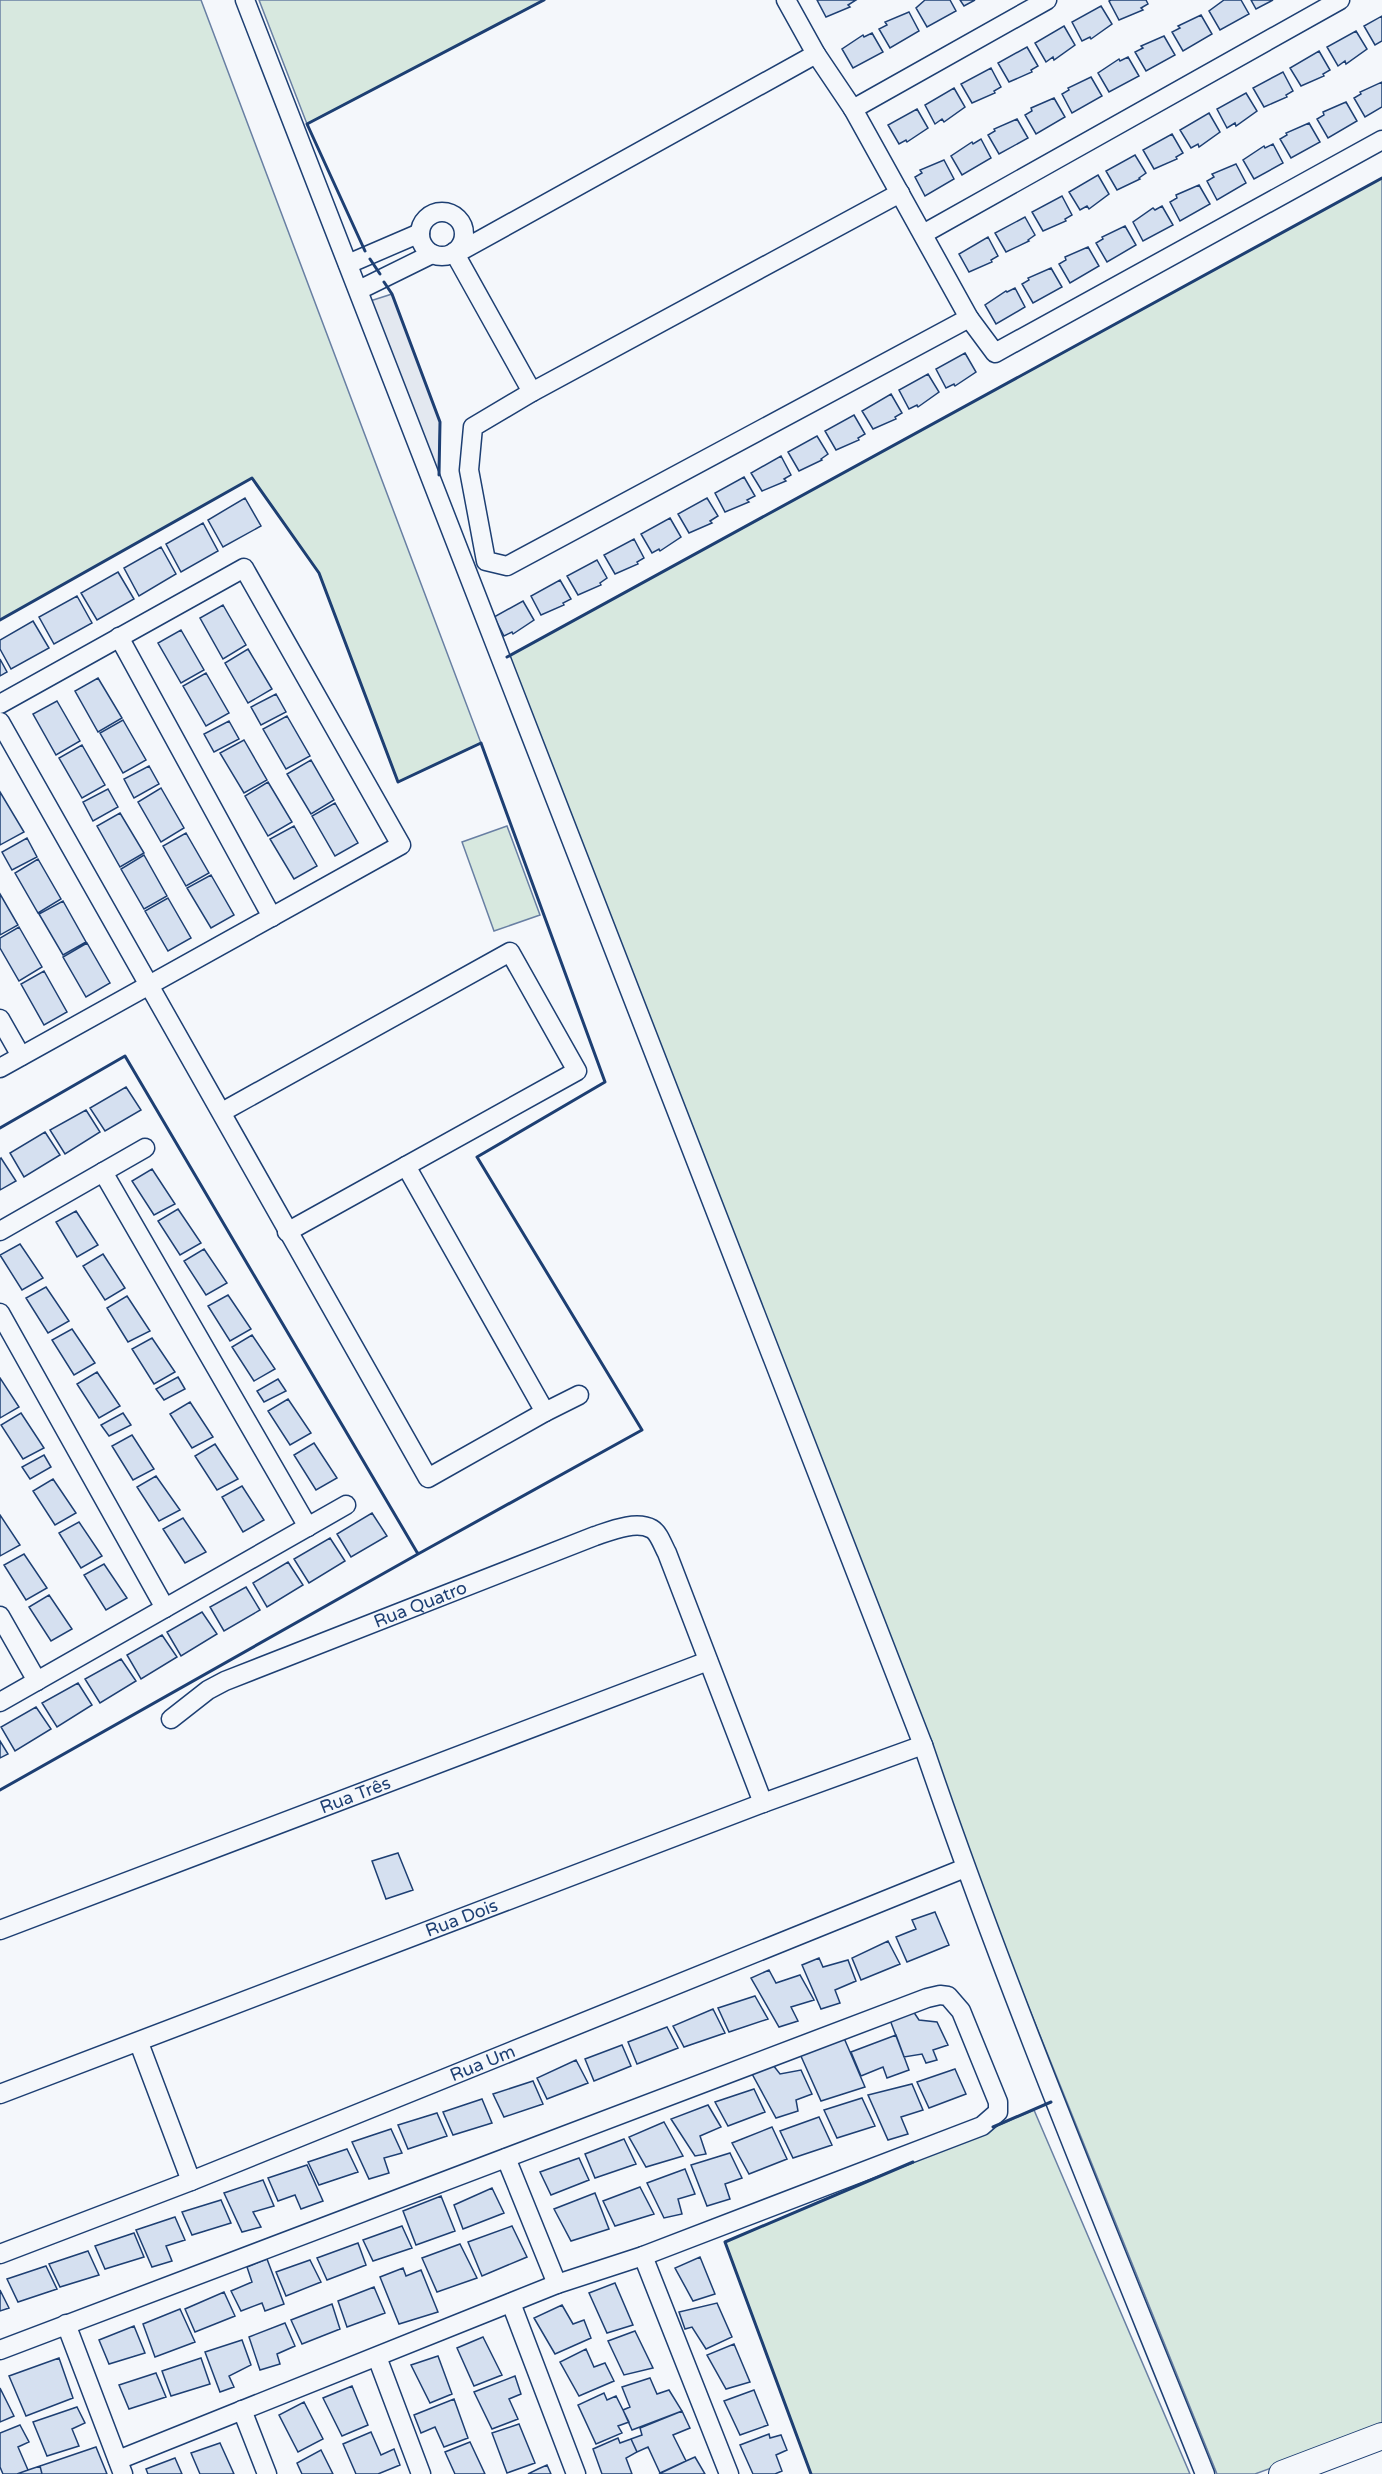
<svg xmlns="http://www.w3.org/2000/svg" width="1382" height="2474" font-family="'Varela Round',sans-serif">
<style>
.green{fill:#d7e8df;stroke:#687fa3;stroke-width:1.5}
.parking{fill:#e3e8f0;stroke:#687fa3;stroke-width:1.5}
.building{fill:#d5e0f0;stroke:#1d3f73;stroke-width:1.5}
.lines{fill:none;stroke-linecap:round;stroke-linejoin:round}
.street-casing{stroke:#1d3f73;stroke-width:21}
.secondary-casing{stroke:#1d3f73;stroke-width:28}
.street{stroke:#f4f7fb;stroke-width:18}
.secondary{stroke:#f4f7fb;stroke-width:26}
.wall{stroke:#1d3f73;stroke-width:3}
.labels{text-anchor:middle;stroke-width:4.5;stroke-linejoin:round;paint-order:stroke}
.street-label{font-size:18px;fill:#1d3f73;stroke:#f4f7fb}
</style>
<rect width="100%" height="100%" fill="#f4f7fb"/>
<path class="green" d="M0 0H201L481 743 398 782 319 573 252 478 0 620Z
M259 0H544L307 124Z
M1382 178V2427L1255 2474H1217L970 1862 507 657Z
M507 826 540 915 494 931 462 842Z
M1034 2110 1190 2474H811L725 2242Z"/>
<path class="parking" d="M392 294 440 422 438 482 367 302Z"/>
<path class="building" d="M817 0H856L848 5 850 7 826 17Z
M925 0H950L956 11 927 27 916 8Z
M960 0H975L964 6Z
M1111 0H1146L1148 4 1141 8 1143 10 1119 20 1109 1Z
M1224 0H1241L1249 14 1220 30 1209 11Z
M1251 0H1273L1256 9Z
M1101 6 1112 24 1091 39 1090 37 1082 41 1072 22Z
M909 12 919 31 890 48 879 29 887 25 885 22Z
M1201 15 1212 34 1183 51 1172 32 1180 28 1178 26Z
M1382 16V41L1375 45 1364 26Z
M1064 26 1075 45 1054 60 1053 57 1046 62 1035 43Z
M1356 31 1367 49 1346 64 1345 61 1338 66 1327 47Z
M872 33 883 52 853 68 842 49 863 35 864 37Z
M1164 36 1175 55 1146 71 1135 52 1143 48 1141 46Z
M1027 47 1038 66 1031 70 1032 72 1009 82 998 63Z
M1319 51 1330 70 1323 74 1324 76 1301 86 1290 68Z
M1128 57 1139 76 1109 92 1098 73 1119 59 1120 61Z
M991 68 1001 87 994 91 995 93 972 103 961 84Z
M1283 72 1293 91 1286 95 1287 97 1264 107 1253 88Z
M1091 77 1102 96 1072 113 1062 94 1069 90 1068 88Z
M1382 82V107L1365 117 1354 98 1361 94 1360 92Z
M954 88 965 107 944 122 942 119 935 124 925 105Z
M1246 93 1257 111 1236 126 1235 123 1227 128 1217 109Z
M1054 98 1065 117 1036 134 1025 115 1032 111 1031 108Z
M1346 102 1357 121 1328 138 1317 119 1324 115 1323 112Z
M917 109 928 128 907 142 906 140 899 144 888 125Z
M1209 113 1220 132 1199 147 1198 144 1191 148 1180 130Z
M1017 119 1028 138 999 154 988 135 995 131 994 129Z
M1309 123 1320 142 1291 158 1280 139 1287 135 1286 133Z
M1172 134 1183 153 1176 157 1177 159 1154 169 1143 150Z
M981 139 991 158 962 175 951 156 972 142 973 144Z
M1273 144 1283 163 1254 179 1243 160 1264 146 1265 148Z
M1135 155 1146 173 1139 178 1140 179 1117 190 1106 171Z
M944 160 954 179 925 196 915 177 922 173 920 170Z
M1236 164 1246 183 1217 200 1207 181 1214 177 1212 174Z
M1098 175 1109 194 1089 209 1087 206 1080 210 1069 192Z
M1199 185 1210 204 1180 221 1170 202 1177 198 1176 195Z
M1062 196 1072 215 1065 219 1066 221 1043 231 1032 212Z
M1162 206 1173 225 1143 241 1133 222 1153 208 1155 210Z
M1025 217 1035 235 1028 240 1029 241 1006 252 995 233Z
M1125 226 1136 245 1107 262 1096 243 1103 239 1102 237Z
M988 237 998 256 991 260 992 262 969 272 959 254Z
M1088 247 1099 266 1070 283 1059 264 1066 260 1065 257Z
M1051 268 1062 287 1033 303 1022 284 1029 280 1028 278Z
M1015 288 1025 307 996 324 985 305 1006 291 1007 292Z
M965 353 976 372 955 386 954 384 946 388 936 369Z
M928 374 939 392 918 407 917 405 909 409 899 390Z
M891 394 902 413 895 417 896 419 873 429 862 411Z
M854 415 865 434 858 438 859 440 836 450 825 431Z
M817 436 828 454 821 459 822 460 799 471 788 452Z
M781 456 791 475 784 479 786 481 762 491 751 473Z
M744 477 755 496 747 500 749 502 725 512 715 493Z
M245 498 261 526 223 547 208 520Z
M707 498 718 516 710 521 712 523 689 533 678 514Z
M670 518 681 537 660 551 659 549 652 553 641 534Z
M203 523 218 551 181 572 166 544Z
M634 539 644 558 637 562 638 564 615 574 604 555Z
M161 547 176 574 139 596 124 568Z
M597 560 607 578 600 583 601 585 578 595 567 576Z
M118 572 134 599 97 620 81 593Z
M560 580 571 599 563 603 564 605 541 615 531 596Z
M77 596 92 623 54 644 39 617Z
M523 601 534 620 513 634 512 632 504 636 494 617Z
M223 605 246 645 223 659 200 618Z
M33 621 49 648 11 669 0 649V640Z
M181 630 204 670 181 683 158 643Z
M248 649 272 689 248 703 225 663Z
M0 659 7 672 0 676Z
M206 673 229 713 206 726 183 686Z
M98 678 122 718 98 732 75 691Z
M276 694 286 712 261 725 251 707Z
M57 701 80 741 56 755 33 714Z
M287 716 310 756 286 769 263 729Z
M123 720 146 760 123 773 100 733Z
M229 721 239 739 214 752 204 734Z
M244 740 267 780 244 793 220 753Z
M82 745 105 785 82 798 59 758Z
M311 760 334 800 311 814 287 774Z
M149 766 159 784 134 798 124 779Z
M268 782 292 822 268 836 245 796Z
M161 788 184 828 161 842 138 802Z
M108 789 118 807 93 821 83 802Z
M0 792 24 832 0 845Z
M335 803 358 843 335 856 312 816Z
M120 813 144 853 120 867 97 826Z
M294 826 317 866 294 879 270 839Z
M186 833 209 873 186 886 163 846Z
M27 838 37 857 12 870 2 852Z
M144 855 167 896 144 909 121 869Z
M38 859 61 899 38 913 15 873Z
M211 875 234 915 211 928 187 888Z
M0 894 18 925 0 935Z
M168 898 191 938 168 951 145 911Z
M63 901 86 942 63 955 39 914Z
M19 927 42 967 19 981 0 948V938Z
M87 943 110 983 86 997 63 957Z
M44 971 67 1012 44 1025 21 984Z
M126 1087 141 1110 105 1131 90 1108Z
M86 1110 100 1132 65 1154 50 1130Z
M45 1132 60 1155 24 1177 10 1153Z
M1 1158 16 1181 0 1190V1159Z
M152 1169 175 1204 154 1215 132 1181Z
M178 1209 201 1243 180 1255 158 1221Z
M76 1211 98 1245 77 1257 56 1222Z
M20 1244 43 1278 22 1290 0 1255Z
M204 1249 227 1283 206 1295 184 1261Z
M103 1254 125 1288 105 1300 83 1266Z
M46 1287 69 1321 48 1333 26 1298Z
M228 1295 251 1329 230 1341 208 1306Z
M127 1296 150 1331 128 1342 107 1308Z
M72 1329 95 1363 74 1375 52 1340Z
M252 1335 275 1369 254 1381 232 1347Z
M152 1338 175 1372 154 1384 132 1349Z
M97 1372 120 1406 99 1418 77 1384Z
M178 1377 185 1389 164 1400 156 1389Z
M0 1378 19 1407 0 1418Z
M278 1379 286 1391 264 1402 257 1391Z
M288 1399 311 1433 290 1445 268 1411Z
M190 1402 213 1437 192 1448 170 1414Z
M21 1413 44 1448 23 1459 1 1425Z
M123 1413 131 1425 109 1436 101 1425Z
M132 1435 154 1469 133 1480 112 1446Z
M314 1443 337 1478 316 1490 294 1455Z
M215 1444 238 1479 217 1490 195 1456Z
M44 1455 51 1467 30 1479 22 1467Z
M156 1476 180 1510 159 1521 137 1487Z
M53 1479 76 1513 55 1525 33 1491Z
M242 1486 264 1520 243 1532 222 1497Z
M372 1513 387 1536 351 1557 337 1534Z
M0 1515 20 1545 0 1556Z
M183 1518 206 1552 185 1563 163 1529Z
M79 1522 102 1556 81 1568 59 1533Z
M330 1538 345 1561 309 1583 294 1559Z
M24 1554 47 1588 26 1600 4 1565Z
M288 1562 303 1585 267 1607 253 1583Z
M104 1564 127 1598 106 1610 84 1575Z
M246 1587 260 1610 224 1631 210 1607Z
M49 1595 72 1629 51 1641 29 1607Z
M202 1612 217 1634 181 1656 167 1632Z
M162 1635 177 1657 141 1679 127 1655Z
M121 1659 136 1681 100 1703 85 1679Z
M78 1683 92 1705 57 1727 42 1703Z
M36 1707 51 1729 15 1751 1 1727Z
M0 1741 8 1754 0 1758Z
M398 1853 413 1890 386 1899 372 1861Z
M935 1912 949 1945 907 1962 896 1937 916 1929 912 1920Z
M888 1941 900 1964 861 1980 852 1958Z
M819 1958 823 1967 848 1960 856 1981 835 1990 840 2003 821 2009 802 1965Z
M769 1970 776 1983 800 1975 814 2000 791 2007 798 2021 779 2027 751 1978Z
M755 1996 768 2019 729 2032 718 2008Z
M713 2009 725 2033 684 2047 673 2026Z
M913 2011 919 2020 937 2022 948 2045 933 2050 937 2060 926 2063 922 2054 904 2057 890 2020Z
M667 2027 678 2048 637 2064 628 2042Z
M896 2035 909 2070 887 2078 883 2067 861 2076 851 2052Z
M844 2038 865 2087 821 2101 800 2054Z
M622 2045 631 2066 594 2081 585 2059Z
M576 2060 588 2083 547 2099 537 2078Z
M773 2065 780 2074 801 2070 812 2094 796 2100 798 2111 776 2118 751 2072Z
M955 2069 966 2094 929 2108 917 2082Z
M533 2081 543 2104 504 2117 493 2094Z
M912 2084 923 2110 901 2117 908 2134 888 2140 868 2095Z
M754 2089 765 2112 728 2126 715 2102Z
M862 2098 875 2126 837 2138 824 2110Z
M482 2099 492 2123 453 2135 443 2112Z
M708 2105 721 2127 700 2136 706 2154 695 2156 671 2119Z
M437 2113 447 2136 408 2149 398 2125Z
M819 2117 832 2145 793 2158 780 2131Z
M664 2122 683 2156 646 2167 629 2137Z
M772 2127 787 2159 749 2174 732 2143Z
M391 2129 402 2153 384 2158 389 2173 369 2179 352 2142Z
M624 2139 636 2164 595 2178 585 2154Z
M347 2149 358 2172 319 2185 308 2162Z
M730 2153 742 2178 725 2184 730 2199 707 2206 691 2165Z
M579 2158 589 2180 551 2195 540 2172Z
M307 2165 323 2201 301 2209 295 2195 278 2201 268 2178Z
M685 2169 695 2194 678 2199 682 2214 664 2218 647 2183Z
M263 2180 274 2206 253 2212 261 2227 242 2232 224 2193Z
M640 2187 654 2214 615 2226 603 2201Z
M492 2188 504 2213 463 2229 454 2205Z
M595 2193 609 2229 571 2241 554 2209Z
M441 2196 455 2231 416 2245 403 2211Z
M221 2200 231 2223 192 2235 182 2212Z
M175 2217 185 2240 166 2246 172 2261 152 2267 136 2230Z
M402 2226 412 2248 373 2261 363 2240Z
M512 2226 527 2257 482 2276 468 2242Z
M134 2233 144 2257 105 2269 95 2246Z
M358 2243 366 2265 327 2280 317 2258Z
M460 2244 477 2278 437 2292 422 2258Z
M88 2251 99 2275 60 2287 49 2264Z
M700 2257 715 2294 693 2301 675 2268Z
M267 2259 284 2304 265 2311 262 2303 241 2311 231 2291 252 2282 247 2267Z
M310 2260 321 2282 286 2296 276 2272Z
M46 2266 57 2289 18 2302 7 2279Z
M403 2268 406 2276 421 2270 438 2312 399 2324 380 2277Z
M615 2283 633 2325 607 2333 589 2293Z
M374 2287 385 2313 347 2327 338 2301Z
M0 2290 9 2308 0 2311Z
M224 2292 235 2316 195 2332 185 2309Z
M717 2303 732 2337 706 2349 692 2327 685 2329 679 2312Z
M332 2304 340 2329 302 2344 291 2320Z
M562 2305 573 2324 584 2320 591 2338 555 2354 534 2318Z
M180 2309 195 2342 155 2357 143 2324Z
M285 2323 295 2346 277 2354 280 2364 260 2370 249 2337Z
M134 2326 145 2353 109 2364 99 2340Z
M635 2331 653 2368 624 2375 608 2341Z
M483 2337 502 2375 474 2386 457 2348Z
M242 2340 251 2365 229 2376 234 2387 220 2392 205 2352Z
M734 2344 750 2382 726 2389 707 2355Z
M586 2349 594 2367 605 2363 614 2381 579 2396 560 2362Z
M438 2356 452 2394 430 2403 411 2365Z
M59 2358 73 2398 26 2416 9 2376Z
M201 2358 210 2384 171 2396 162 2371Z
M156 2373 166 2397 129 2409 119 2385Z
M515 2376 521 2394 509 2399 518 2419 492 2429 474 2392Z
M650 2378 657 2394 669 2390 682 2411 632 2430 623 2410 630 2407 622 2387Z
M352 2386 368 2425 342 2436 323 2398Z
M0 2388 14 2416 0 2422Z
M754 2390 768 2425 740 2435 724 2401Z
M604 2393 607 2400 616 2396 629 2422 618 2426 622 2433 596 2444 578 2405Z
M454 2399 468 2438 444 2447 435 2427 421 2433 414 2415Z
M304 2402 323 2439 298 2452 279 2415Z
M77 2407 85 2423 72 2429 79 2446 47 2456 33 2422Z
M682 2411 690 2428 673 2435 686 2461 660 2473 648 2447 637 2452 631 2439 642 2435 640 2428Z
M519 2424 535 2463 507 2473 492 2433Z
M20 2425 29 2442 18 2447 28 2470 17 2474H3L0 2467V2433Z
M371 2432 381 2455 394 2449 400 2465 378 2474H356L343 2444Z
M769 2434 770 2438 781 2435 787 2450 776 2455 782 2471 775 2474H753L740 2445Z
M618 2438 620 2443 631 2439 637 2452 626 2458 632 2474H602L593 2449Z
M470 2442 485 2474H455L445 2452Z
M220 2443 234 2474H200L191 2453Z
M96 2447 107 2474H42L40 2466Z
M321 2450 333 2474H302L297 2463Z
M695 2457 705 2474H659L686 2461Z
M175 2458 182 2474H148L146 2469Z
M547 2465 551 2474H528L538 2469Z
M40 2466 42 2474H17L28 2470Z"/>
<g class="lines">
<g class="street-casing">
<g id="street">
<path d="M245 0 923 1745C1007 1992 1108 2232 1205 2474"/>
<path d="M786 0 816 54 853 109 969 318 995 353 1382 140"/>
<path d="M853 109 1047 0"/>
<path d="M900 193 532 392 473 427 469 470 486 561 507 566 969 318"/>
<circle cx="442" cy="234" r="22"/>
<path d="M923 234 1340 0"/>
<path d="M348 264 420 233"/>
<path d="M359 290 432 254"/>
<path d="M532 392 454 252 457 253 816 54"/>
<path d="M119 637 272 917"/>
<path d="M0 704 244 568 401 845 0 1068"/>
<path d="M0 722C143 974 284 1227 428 1478L545 1412 406 1166"/>
<path d="M0 1019 21 1056"/>
<path d="M222 1112 510 952 577 1071 287 1232"/>
<path d="M103 1172 308 1527"/>
<path d="M0 1231 145 1148"/>
<path d="M0 1313 165 1608"/>
<path d="M545 1412 579 1395"/>
<path d="M0 1616 37 1681"/>
<path d="M0 1702 346 1505"/>
<path id="s1" d="M171 1719 208 1690 225 1681 595 1536C610 1531 636 1520 652 1529 659 1533 663 1546 667 1553L763 1803"/>
<path id="s2" d="M0 1930 708 1661"/>
<path d="M139 2043 191 2181"/>
<path id="s3" d="M0 2094 763 1803 923 1745"/>
<path d="M506 2158 557 2284"/>
<path id="s4" d="M0 2254 191 2181 965 1868"/>
<path d="M643 2256 729 2474"/>
<path d="M511 2303 576 2474"/>
<path d="M66 2324 123 2474"/>
<path d="M0 2350 927 1998 940 1995 948 1996 961 2011 998 2102V2112L982 2126 643 2256 557 2284 118 2460"/>
<path d="M377 2357 421 2474"/>
<path d="M242 2410 267 2474"/>
</g>
</g>
<g class="secondary-casing">
<path id="secondary" d="M1282 2474 1382 2436"/>
</g>
<use href="#street" class="street"/>
<use href="#secondary" class="secondary"/>
<path class="wall" d="M365 251 307 124 544 0
M370 259 380 274
M384 282 392 294 440 422 439 475
M0 620 252 478 319 573 398 782 481 743 605 1082 477 1157 642 1430 418 1554 125 1056 0 1128
M507 657 1382 178
M0 1790 418 1554 417 1552
M993 2127 1051 2102
M811 2474 725 2242 913 2162"/>
</g>
<g class="labels">
<g class="street-label">
<text dy="6" stroke="none"><textPath href="#s1" startOffset="276">Rua Quatro</textPath></text>
<text dy="6" stroke="none"><textPath href="#s2" startOffset="380">Rua Três</textPath></text>
<text dy="6" stroke="none"><textPath href="#s3" startOffset="494">Rua Dois</textPath></text>
<text dy="6" stroke="none"><textPath href="#s4" startOffset="519">Rua Um</textPath></text>
</g>
</g>
</svg>
